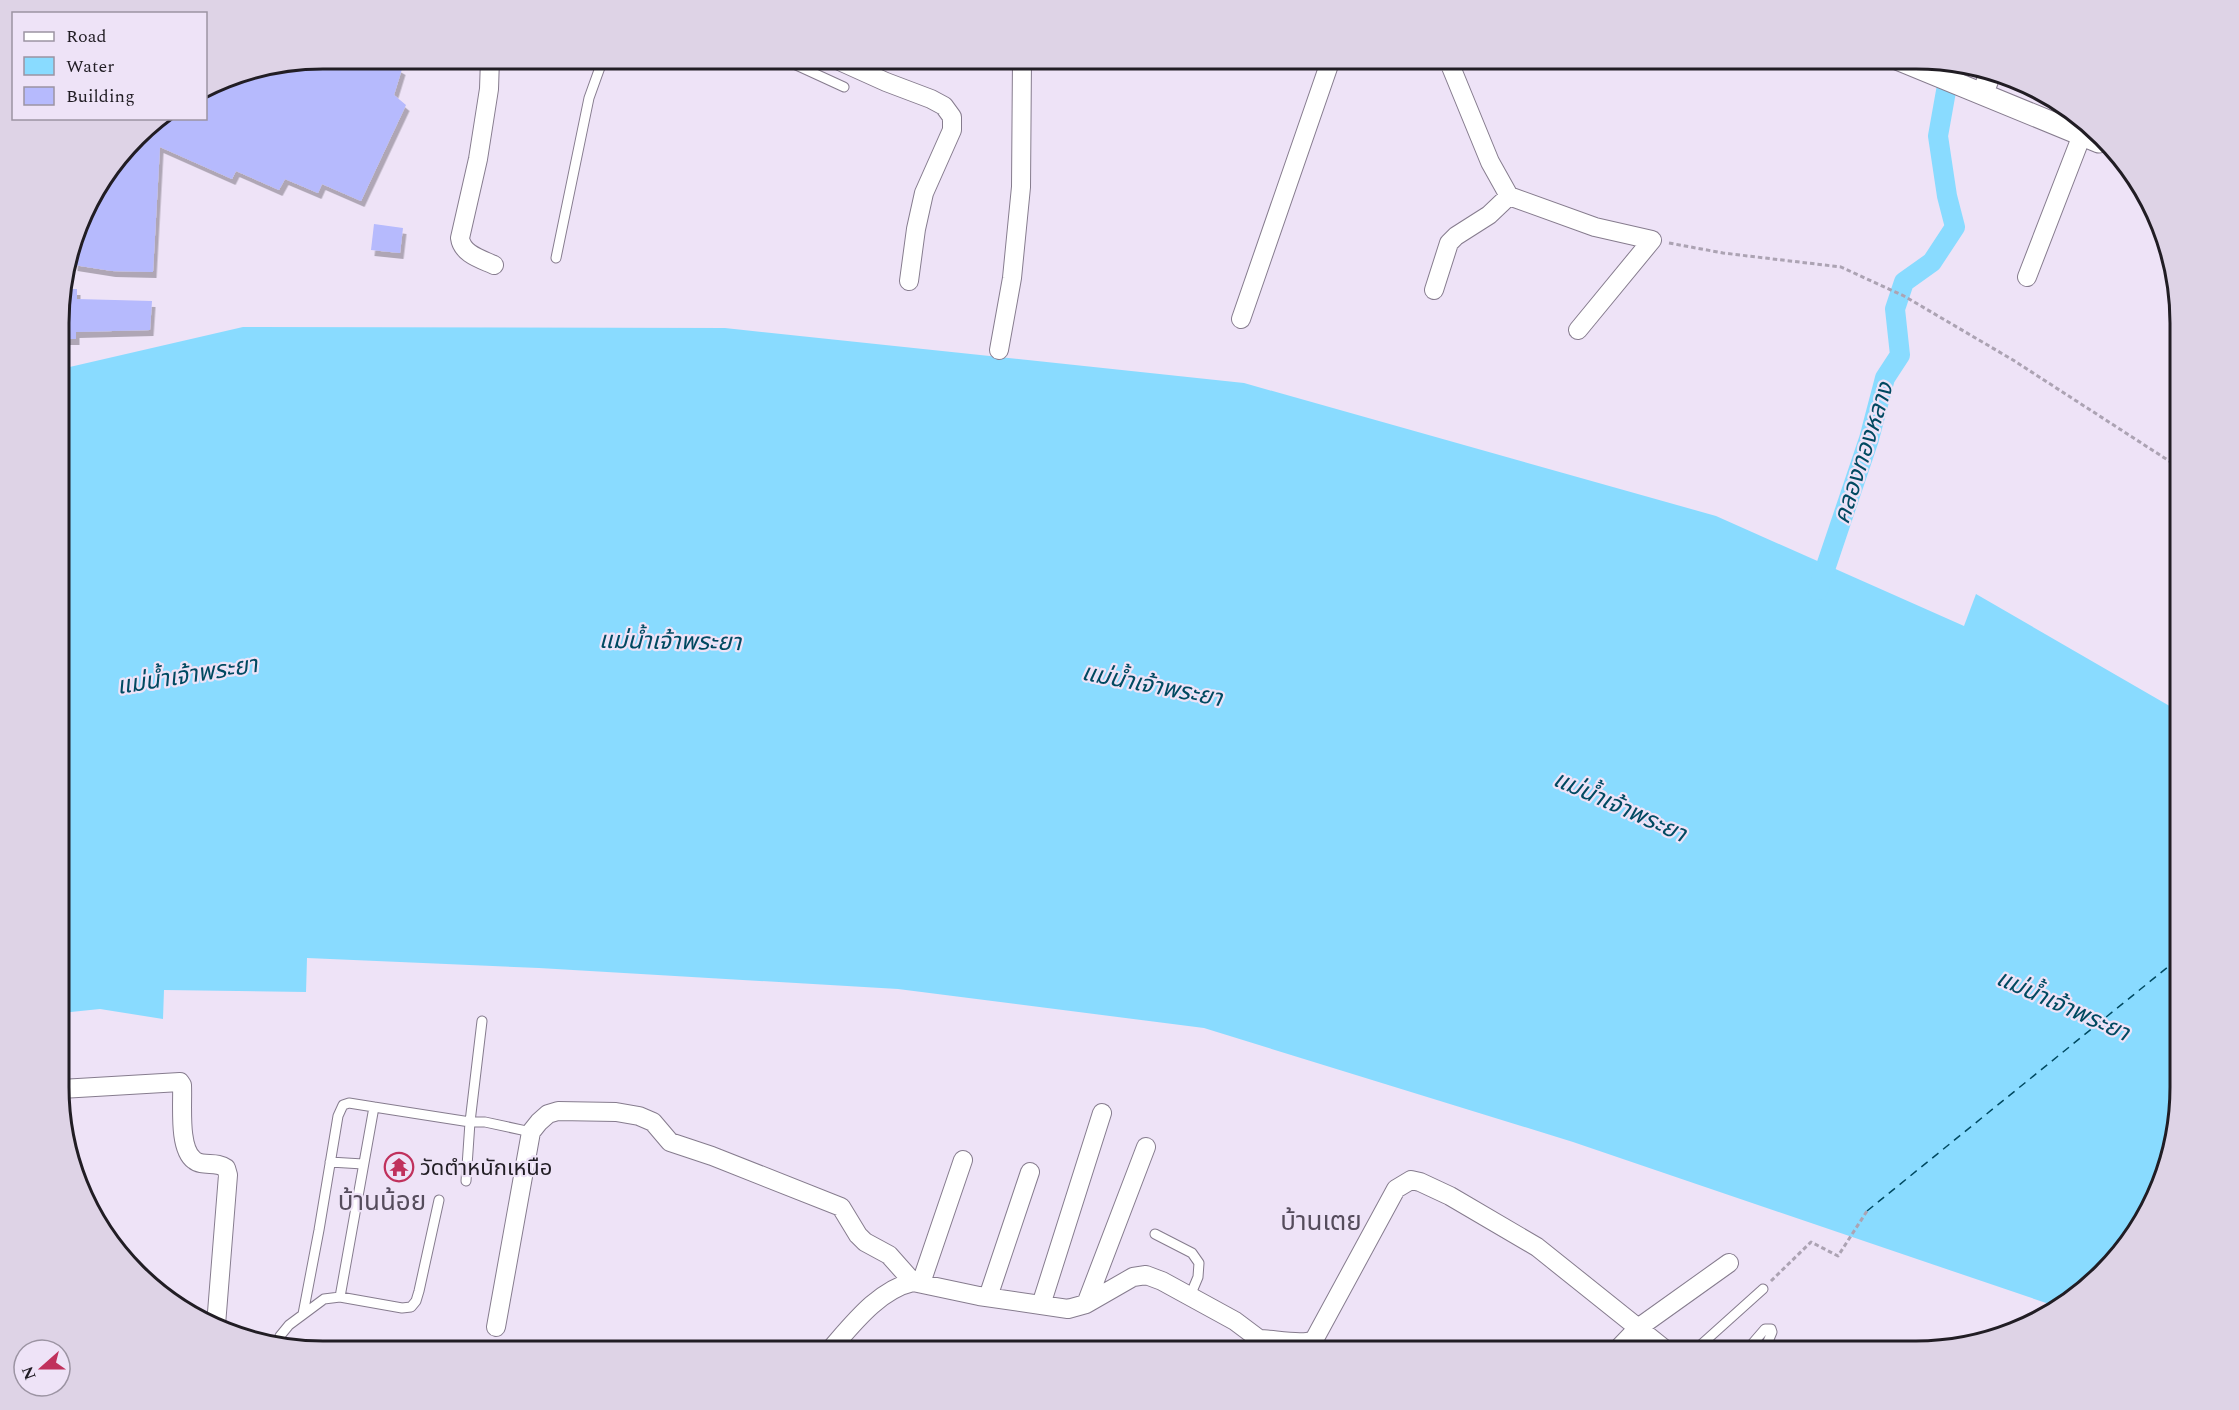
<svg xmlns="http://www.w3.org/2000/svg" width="2239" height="1410" font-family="Spectral,'Noto Sans Thai',serif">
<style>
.water{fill:#89dbff}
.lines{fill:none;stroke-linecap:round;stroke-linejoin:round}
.canal{stroke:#89dbff;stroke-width:20}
.ferry{stroke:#004961;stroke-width:1.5;stroke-dasharray:8 6;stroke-linecap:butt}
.building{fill:#b6bafd;filter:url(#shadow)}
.service-casing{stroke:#867c8e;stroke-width:11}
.minor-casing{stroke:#867c8e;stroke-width:20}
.tertiary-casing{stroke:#867c8e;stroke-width:23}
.path{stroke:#aca3b3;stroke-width:3;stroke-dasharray:4.5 3;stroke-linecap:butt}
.service{stroke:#fff;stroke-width:9}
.minor{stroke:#fff;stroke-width:18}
.tertiary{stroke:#fff;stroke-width:21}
.labels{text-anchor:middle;stroke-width:4.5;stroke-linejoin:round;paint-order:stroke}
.poi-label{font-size:22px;fill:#211d24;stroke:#eee3f7;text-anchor:start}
.water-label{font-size:24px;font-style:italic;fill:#004961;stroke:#eee3f7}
.quarter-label{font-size:26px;fill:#554c5c;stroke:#eee3f7}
.rim{fill:none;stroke:#211d24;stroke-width:3}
</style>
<defs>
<filter id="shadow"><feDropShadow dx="3.5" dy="6" stdDeviation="0" flood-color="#0004"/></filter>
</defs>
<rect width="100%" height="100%" fill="#eee3f7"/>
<path class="water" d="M243 327 725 328 1244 383 1716 516 1964 626 1976 594 2180 712V1104L2167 1171 2136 1233 2058 1307 1573 1142 1204 1028 898 989 539 968 307 958 306 992 164 990 163 1019 100 1009 61 1013V369Z"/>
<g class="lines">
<path class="canal" d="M1818 590 1869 439 1885 378 1900 355 1895 309 1904 282 1932 262 1955 227 1947 196 1938 136 1951 63"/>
<path class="ferry" d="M1867 1211 2174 962 2180 960"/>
</g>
<path class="building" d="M323 58H383L402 69 394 95 406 105 361 201 322 184 318 193 285 179 279 190 236 171 232 179 160 147 153 272 112 271 74 265 76 237 86 206 148 124 158 118H206V89L222 79Z
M374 224 403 228 400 253 371 250Z
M61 289H77V299L152 301 150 330 76 332V339H61Z"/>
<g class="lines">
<g class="service-casing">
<path id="service" d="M783 59 844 87
M556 258 589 98 603 59
M330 1162 363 1164
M466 1181 470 1122H485L531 1132
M1155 1234 1192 1253 1199 1263 1198 1277 1190 1296
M340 1297 374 1107 470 1122 482 1021
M303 1314 319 1230 338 1116 343 1105 349 1103 374 1107
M278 1346 280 1336 289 1325 324 1299 340 1297 402 1308 411 1307 416 1301 419 1291 439 1200
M1694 1351 1763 1289
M1746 1351 1765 1329H1771L1772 1332 1764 1351"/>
</g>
<g class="minor-casing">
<path id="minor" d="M490 59 489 89 478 159 460 238C462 254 481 259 494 265
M835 59 886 82 931 99 944 106 952 117V130L924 193 916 229 909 281
M1439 59 1449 62 1490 162 1509 196 1595 227 1652 240 1578 330
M2027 277 2085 127
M1434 290 1449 243 1456 236 1489 215 1509 196
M1241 319 1331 59
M999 350 1012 278 1021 187 1022 59
M61 1089 180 1082 182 1085C183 1104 178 1148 194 1160 202 1167 217 1161 226 1168L228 1175 216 1325
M921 1283 963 1160
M988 1297 1030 1172
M1086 1304 1146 1147
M1041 1305 1102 1113
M496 1327 531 1132 539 1122 548 1114 558 1111 616 1112 639 1116 653 1122 670 1142 712 1156 841 1207 858 1235 865 1242 889 1255 913 1282
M1259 1339C1273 1339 1302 1346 1314 1340L1396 1189 1411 1180 1420 1182 1450 1196 1537 1247 1667 1351
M829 1351C852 1325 878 1290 913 1282L979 1296 1068 1309 1086 1304 1133 1277 1146 1275 1162 1281 1235 1321 1259 1339 1261 1349
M1616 1351 1638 1328 1729 1263"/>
</g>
<g class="tertiary-casing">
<path id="tertiary" d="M1897 59 2099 142
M1983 93 1991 71"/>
</g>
<path class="path" d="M1669 243 1723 253 1841 267 1904 296 2013 360 2180 468
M1771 1281 1811 1242 1838 1256 1867 1211"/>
<use href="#service" class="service"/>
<use href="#minor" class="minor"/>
<use href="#tertiary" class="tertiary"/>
</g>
<defs>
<g id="temple-ring" transform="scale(1.5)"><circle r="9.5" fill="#eee3f7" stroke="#c0315c" stroke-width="1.5"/><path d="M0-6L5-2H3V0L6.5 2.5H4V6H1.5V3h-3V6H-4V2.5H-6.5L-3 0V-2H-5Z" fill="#c0315c"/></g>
</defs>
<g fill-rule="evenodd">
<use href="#temple-ring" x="399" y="1167"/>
</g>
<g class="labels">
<g class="poi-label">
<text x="420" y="1175">วัดตำหนักเหนือ</text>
</g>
<g class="water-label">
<text transform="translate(1863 453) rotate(-72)" y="8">คลองทองหลาง</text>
<text transform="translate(670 641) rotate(1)" y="8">แม่น้ำเจ้าพระยา</text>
<text transform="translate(187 675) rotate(-9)" y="8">แม่น้ำเจ้าพระยา</text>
<text transform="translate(1152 685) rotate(11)" y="8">แม่น้ำเจ้าพระยา</text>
<text transform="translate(1620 806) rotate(24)" y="8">แม่น้ำเจ้าพระยา</text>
<text transform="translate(2063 1005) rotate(24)" y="8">แม่น้ำเจ้าพระยา</text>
</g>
<g class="quarter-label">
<text x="382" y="1210">บ้านน้อย</text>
<text x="1321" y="1230">บ้านเตย</text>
</g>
</g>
<path d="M0 0H2239V1410H0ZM323 69H1916A254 254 0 0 1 2170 323V1087A254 254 0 0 1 1916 1341H323A254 254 0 0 1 69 1087V323A254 254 0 0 1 323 69Z" fill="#ded3e6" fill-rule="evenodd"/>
<path class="rim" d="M323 69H1916A254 254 0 0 1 2170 323V1087A254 254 0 0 1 1916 1341H323A254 254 0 0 1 69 1087V323A254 254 0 0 1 323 69Z"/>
<rect x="12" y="12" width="195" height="108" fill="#eee3f7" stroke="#9c94a3" stroke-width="1.5"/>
<rect x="24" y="32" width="30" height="9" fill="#ffffff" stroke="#9c94a3" stroke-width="1.5"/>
<text x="66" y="42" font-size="18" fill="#211d24">Road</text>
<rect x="24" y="57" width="30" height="18" fill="#89dbff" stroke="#9c94a3" stroke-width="1.5"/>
<text x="66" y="72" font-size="18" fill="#211d24">Water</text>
<rect x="24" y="87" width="30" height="18" fill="#b6bafd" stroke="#9c94a3" stroke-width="1.5"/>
<text x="66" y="102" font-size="18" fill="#211d24">Building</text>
<g transform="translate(42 1368) rotate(249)"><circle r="28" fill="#eee3f7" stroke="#9c94a3" stroke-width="1.5"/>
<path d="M0-4.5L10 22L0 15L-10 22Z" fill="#c0315c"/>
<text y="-9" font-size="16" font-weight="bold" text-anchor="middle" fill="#211d24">N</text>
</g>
</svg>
